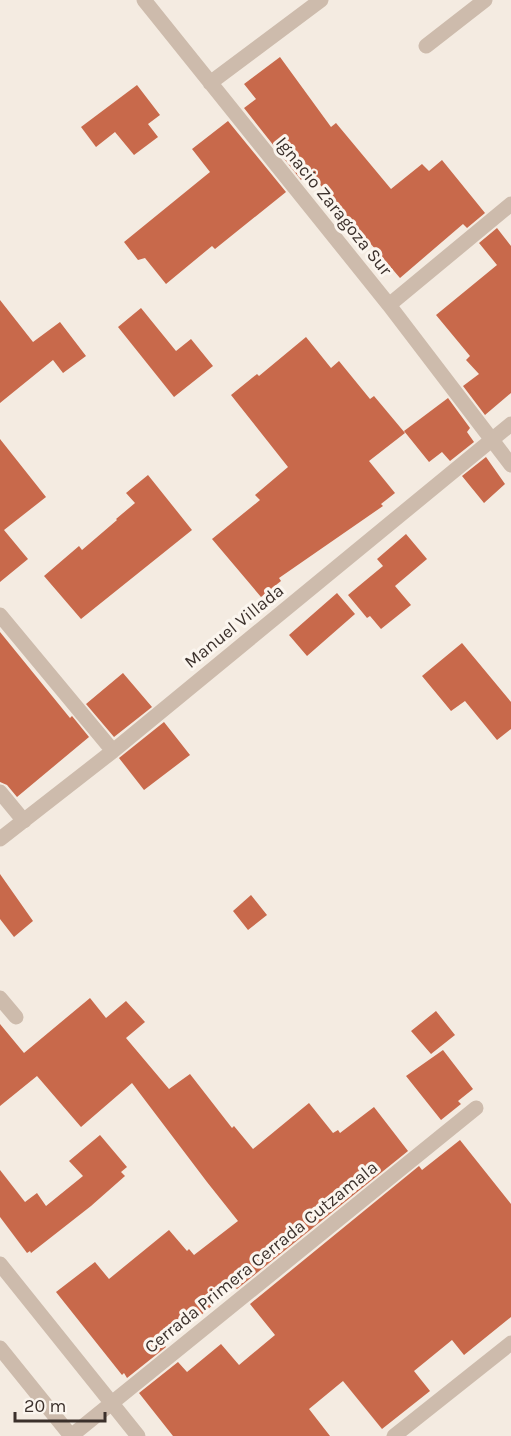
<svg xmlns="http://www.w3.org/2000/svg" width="511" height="1436" font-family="Karla,sans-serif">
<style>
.building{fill:#c8694b}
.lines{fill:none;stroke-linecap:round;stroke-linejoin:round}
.street{stroke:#cdbbac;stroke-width:15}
.labels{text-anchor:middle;stroke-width:6;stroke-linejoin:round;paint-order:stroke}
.street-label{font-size:18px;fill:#3b302b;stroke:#fbf5ee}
</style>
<rect width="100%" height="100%" fill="#f4ebe1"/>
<path class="building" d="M280 57 331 127 336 123 391 189 422 164 429 171 442 160 485 213 467 228 463 224 400 278 310 173 301 180 244 108 256 99 244 84Z
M137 85 160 115 148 124 158 137 134 155 115 132 96 147 81 127Z
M228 121 286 192 215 249 212 246 166 284 145 258 138 260 124 242 210 172 192 149Z
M497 228 511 246V393L485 415 463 386 479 374 466 360 470 356 436 315 497 265 479 243Z
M0 300 33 342 60 322 86 356 63 373 53 360 0 403Z
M141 308 176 351 191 339 213 366 174 397 118 327Z
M306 337 331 368 339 361 370 399 374 396 405 433 369 461 395 493 381 504 383 506 279 578 281 581 261 597 212 539 260 500 255 495 288 467 231 395 257 374 259 376Z
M448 398 470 428 467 432 474 442 450 461 442 452 429 462 404 431Z
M0 439 46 497 4 530 28 559 0 582Z
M486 457 505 484 484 503 462 476Z
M148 475 192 530 81 619 44 576 79 546 82 550 117 520 116 519 135 503 126 493Z
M406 534 427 559 395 586 411 605 381 629 370 616 367 618 348 595 383 566 377 559Z
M337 593 355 614 307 656 289 635Z
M0 632 70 718 72 716 89 737 17 797 7 785 0 782Z
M462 643 511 702V729L497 740 465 701 451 711 422 676Z
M123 673 152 707 114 737 86 704Z
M164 722 190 755 144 790 119 758Z
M0 874 33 921 14 937 0 919Z
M251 895 267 915 248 930 233 911Z
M90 998 106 1018 126 1001 145 1022 126 1038 169 1089 190 1074 232 1128 234 1126 253 1149 309 1103 333 1133 338 1130 340 1133 374 1107 408 1151 237 1289 234 1287 200 1316 193 1309 158 1337 166 1347 127 1378 124 1373 122 1375 56 1292 95 1262 109 1279 169 1230 187 1251 189 1249 194 1255 238 1221 207 1182 132 1083 81 1127 37 1076 0 1106V1024L24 1053Z
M436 1011 455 1035 431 1054 411 1031Z
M443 1050 473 1089 458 1101 461 1104 441 1120 406 1076Z
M100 1135 127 1167 121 1172 125 1176 91 1206 31 1253 30 1251 27 1253 0 1217V1170L25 1202 37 1193 46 1206 83 1176 69 1161Z
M460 1140 511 1204V1317L464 1355 452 1340 414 1371 430 1391 382 1429 343 1381 309 1409 330 1436H173L139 1393 178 1362 187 1372 221 1344 239 1365 275 1335 250 1304 419 1166 422 1170Z"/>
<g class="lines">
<path class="street" d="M144 0 389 305 511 465
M426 46 485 0
M210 83 321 0
M389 305 511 204
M0 615 113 751
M0 792 24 821
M0 839 113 751 511 424
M0 998 16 1017
M0 1264 138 1436
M0 1348 71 1436
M71 1436 476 1108
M394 1436 511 1343"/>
</g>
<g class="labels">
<g class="street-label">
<text transform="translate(334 206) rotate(51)" y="6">Ignacio Zaragoza Sur</text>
<text transform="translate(234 626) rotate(-39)" y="6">Manuel Villada</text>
<text transform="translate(261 1257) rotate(-39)" y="6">Cerrada Primera Cerrada Cutzamala</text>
</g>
</g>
<path d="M15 1412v9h90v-9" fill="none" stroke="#3b302b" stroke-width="3"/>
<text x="24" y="1412" font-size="18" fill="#3b302b" stroke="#fbf5ee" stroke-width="4.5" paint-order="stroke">20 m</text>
</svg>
